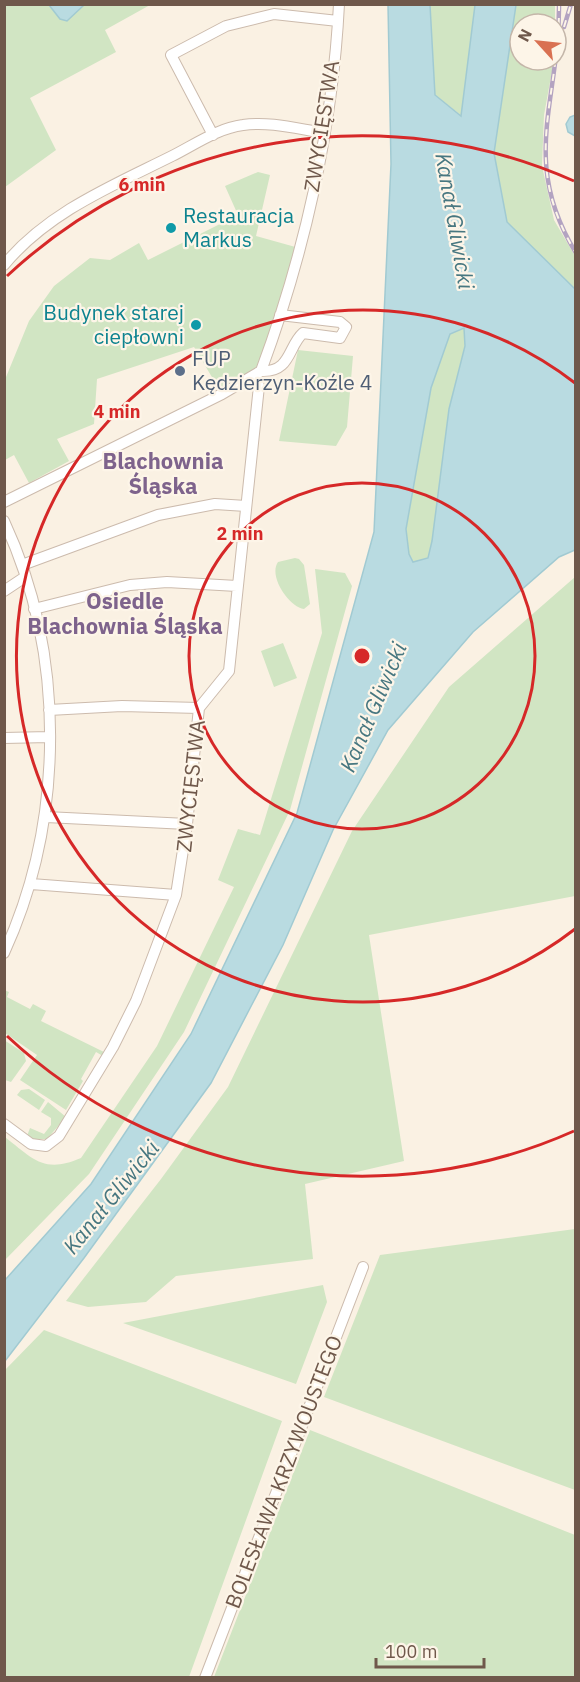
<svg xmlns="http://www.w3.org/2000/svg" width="580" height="1682" font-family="'IBM Plex Sans',sans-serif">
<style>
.green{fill:#d1e5c3}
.water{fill:#b9dbe1;stroke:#a1cad2;stroke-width:1.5;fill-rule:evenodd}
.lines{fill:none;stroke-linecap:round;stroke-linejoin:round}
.minor-casing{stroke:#ccbbad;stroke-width:12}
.minor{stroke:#fff;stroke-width:10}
.rail-casing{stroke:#b3a3c1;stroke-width:4.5}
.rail{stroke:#fdf5e8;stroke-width:2;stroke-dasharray:7;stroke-linecap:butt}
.ring{fill:none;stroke:#d62828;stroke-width:3}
.culture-dot{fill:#0f9aa8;stroke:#fdf5e8;stroke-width:2}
.service-dot{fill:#5c6f8a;stroke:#fdf5e8;stroke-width:2}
.labels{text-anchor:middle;stroke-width:4.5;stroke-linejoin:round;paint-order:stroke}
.street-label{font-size:21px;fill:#6f584b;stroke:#fdf5e8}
.culture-label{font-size:21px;fill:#0d838f;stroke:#fdf5e8;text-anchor:start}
.service-label{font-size:21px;fill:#4e5e75;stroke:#fdf5e8;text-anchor:start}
.water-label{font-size:22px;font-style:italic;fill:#477780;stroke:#fdf5e8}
.neighbourhood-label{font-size:22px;font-weight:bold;fill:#7e638c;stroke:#fdf5e8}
.centre{fill:#d62828;stroke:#fdf5e8;stroke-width:3}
.ring-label{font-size:18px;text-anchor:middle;font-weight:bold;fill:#d62828;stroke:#fdf5e8;stroke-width:4.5;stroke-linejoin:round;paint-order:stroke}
</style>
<rect width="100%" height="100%" fill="#faf1e3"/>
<path class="green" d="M5 5H150L105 30 116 52 30 98 56 150 5 187Z
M430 5H475L462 116 435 95Z
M516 5H555V24H520V60H554L544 115 542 166 554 220 575 256V289L507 223 494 153Z
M258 172 270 175 256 236 299 248 261 371 222 394 194 347 97 379 94 424 57 439 69 461 29 483 14 455 5 460 4 382 29 321 54 286 90 258 110 260 139 243 148 260 238 215 225 186Z
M464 328 465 346 449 409 432 541 428 558 413 562 409 554 406 529 431 388 450 334Z
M298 350 353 356 347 427 336 446 279 441Z
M295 558 299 559 304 565 310 604 304 609C289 607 268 576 278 562Z
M315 569 345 573 352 586 290 810 184 1032 89 1174 5 1260V1137C33 1159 44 1174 81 1158L157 1046 234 887 218 880 238 829 260 835 322 633Z
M575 577V896L369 935 404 1161 305 1184 313 1259 176 1276 146 1302 88 1307 66 1301 161 1179 228 1087 352 831 449 687Z
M283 643 297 678 274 687 261 651Z
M4 990 9 992 7 997 30 1009 33 1004 46 1011 41 1021 106 1053 103 1056 96 1052 81 1079 83 1081 66 1110 20 1080 37 1055 5 1033Z
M4 1040 24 1053 26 1061 11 1082 5 1080Z
M29 1089 45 1100 39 1110 17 1095 21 1090Z
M48 1102 66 1117 47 1139H32L27 1136 30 1128 44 1134 51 1125V1118L41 1112Z
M575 1229V1490L324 1397 380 1255Z
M323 1285 327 1302 296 1384 123 1323Z
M44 1330 282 1421 189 1677H5V1370Z
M310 1430 575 1535V1677H214Z"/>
<path class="water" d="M49 5H84L67 21 60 19Z
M388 5H430L435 95 461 116 475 5H516L494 153 507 222 575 289V550L559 557 473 632 388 730 333 830 283 945 211 1083 84 1258 5 1361V1280L91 1184 191 1034 297 813 374 532 391 164ZM464 328 465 346 449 409 432 541 428 558 413 562 409 554 406 529 431 388 450 334Z
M575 115 576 136H575L568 132 566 124 570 117Z"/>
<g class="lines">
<g class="minor-casing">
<path id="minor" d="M213 135 171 55 226 26 274 14 338 21
M4 265C48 212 112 186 172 156 194 145 218 128 243 125 270 121 298 129 325 133
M261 371C291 373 288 346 303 333L340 338 346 327 340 322 280 315
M4 502 222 394 261 371C304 255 333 128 339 4
M4 521C66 654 65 820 4 953
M22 565 158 515 215 504 246 506
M4 591 25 577
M34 609 130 585 167 582 237 586
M49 710 122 706 199 708
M4 738 49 737
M46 817 187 824
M31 884 176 895
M4 1124 31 1144 46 1146 59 1136 113 1047 136 1001 176 895 187 824 199 708 229 671 259 386 256 375
M205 1678 363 1267"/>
</g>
<use href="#minor" class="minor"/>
<g class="rail-casing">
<path id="rail" d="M559 4C560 101 519 160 576 253
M564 27 571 4"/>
</g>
<use href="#rail" class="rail"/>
</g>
<g class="ring">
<circle cx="362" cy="656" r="173"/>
<path d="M575 929A346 346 0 1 1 575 383"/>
<path d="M574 1131A520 520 0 0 1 7 1036M7 276A520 520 0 0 1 574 181"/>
</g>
<g class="culture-dot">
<circle cx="171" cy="228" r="6"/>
<circle cx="196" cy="325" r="6"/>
</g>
<circle class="service-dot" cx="180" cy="371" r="6"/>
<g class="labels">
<g class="street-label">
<text transform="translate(322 126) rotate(-81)" y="7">ZWYCIĘSTWA</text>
<text transform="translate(191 786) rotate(-84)" y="7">ZWYCIĘSTWA</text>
<text transform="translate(284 1472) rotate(-69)" y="7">BOLESŁAWA KRZYWOUSTEGO</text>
</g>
<g class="culture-label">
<text x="183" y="223">Restauracja<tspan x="183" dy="24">Markus</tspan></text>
<text x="184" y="320" text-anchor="end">Budynek starej<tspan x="184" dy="24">ciepłowni</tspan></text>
</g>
<g class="service-label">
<text x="192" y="366">FUP<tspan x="192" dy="24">Kędzierzyn-Koźle 4</tspan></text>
</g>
<g class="water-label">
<text transform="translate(455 221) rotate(80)" y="8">Kanał Gliwicki</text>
<text transform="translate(373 707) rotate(-67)" y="8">Kanał Gliwicki</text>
<text transform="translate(111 1197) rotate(-51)" y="8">Kanał Gliwicki</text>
</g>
<g class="neighbourhood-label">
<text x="163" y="469">Blachownia<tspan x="163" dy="25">Śląska</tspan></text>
<text x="125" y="609">Osiedle<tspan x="125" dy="25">Blachownia Śląska</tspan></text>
</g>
</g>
<circle cx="362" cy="656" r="9" class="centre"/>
<g class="ring-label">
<text x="142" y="191">6 min</text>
<text x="117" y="418">4 min</text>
<text x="240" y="540">2 min</text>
</g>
<rect width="580" height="1682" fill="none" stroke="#6f584b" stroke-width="12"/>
<g transform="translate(538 42) rotate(297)"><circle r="28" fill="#fdf5e8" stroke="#c4b6a9" stroke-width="1.5"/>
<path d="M0-4.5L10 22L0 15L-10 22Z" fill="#d97152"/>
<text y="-9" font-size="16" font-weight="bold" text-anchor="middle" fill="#6f584b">N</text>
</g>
<path d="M376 1658v9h108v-9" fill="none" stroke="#6f584b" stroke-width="3"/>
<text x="385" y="1658" font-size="18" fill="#6f584b" stroke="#fdf5e8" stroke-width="4.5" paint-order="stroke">100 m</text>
</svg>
